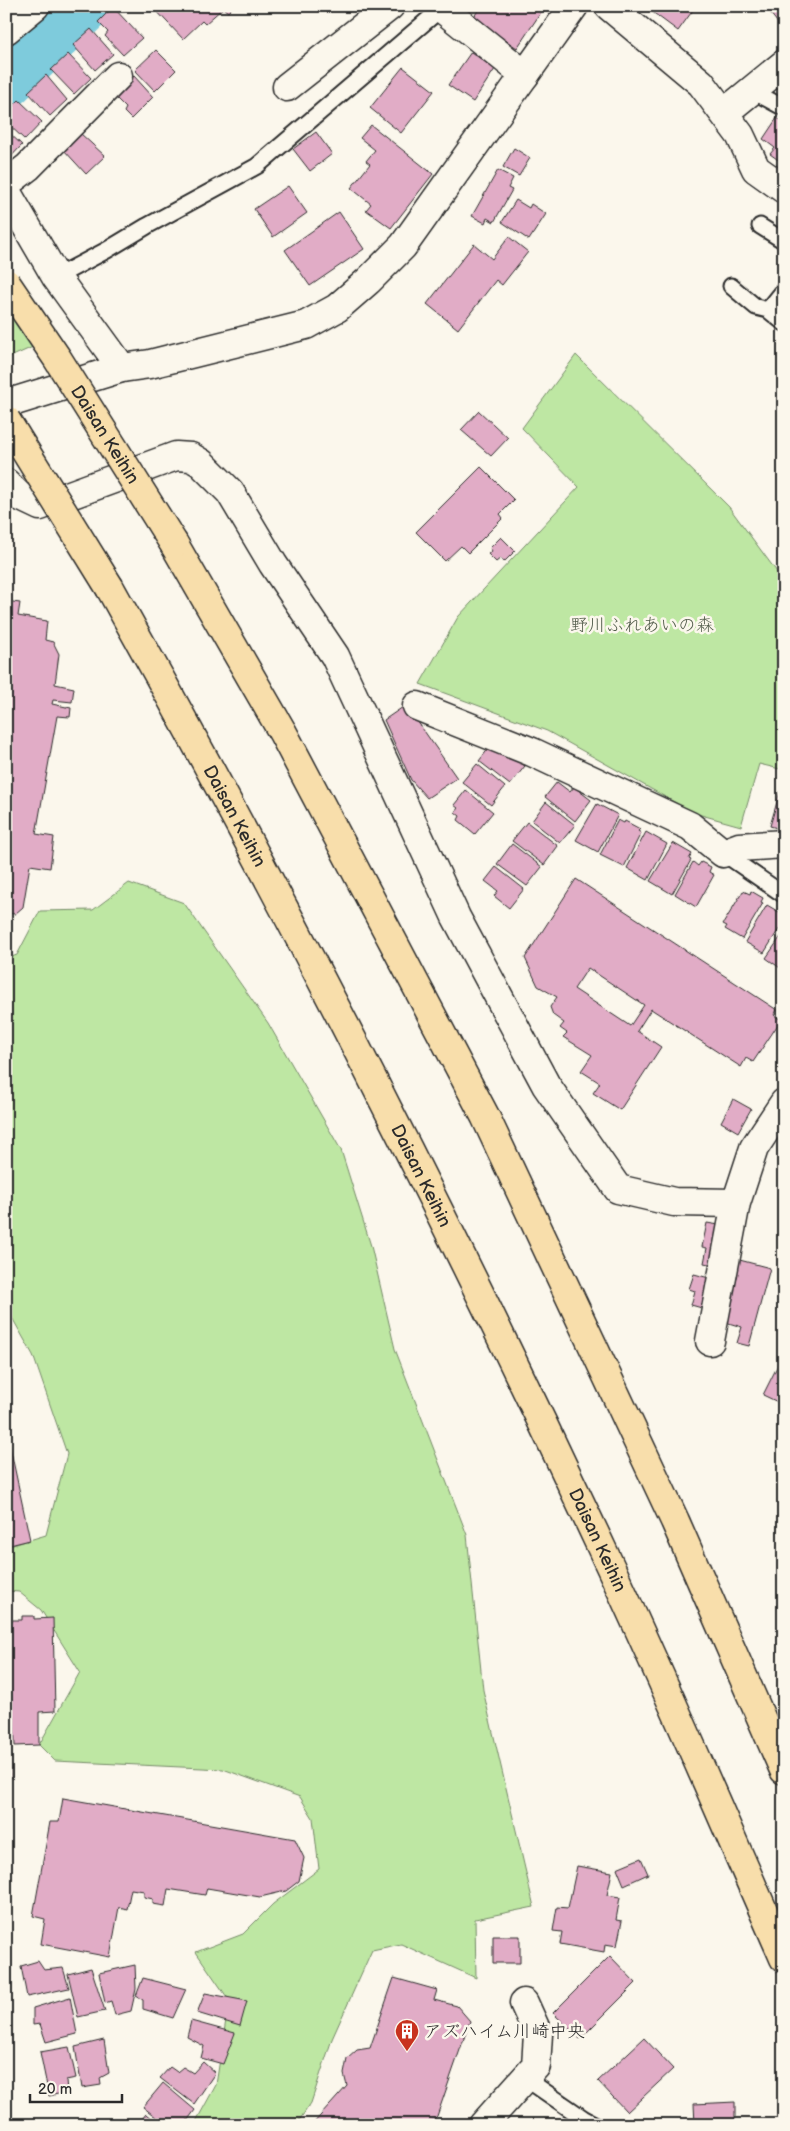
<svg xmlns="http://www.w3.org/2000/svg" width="790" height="2131" font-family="'Balsamiq Sans','Klee One',sans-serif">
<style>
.green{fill:#bee7a3;stroke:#748967}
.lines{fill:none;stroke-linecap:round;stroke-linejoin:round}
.river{stroke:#7ecbdc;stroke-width:56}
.building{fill:#e1acc6;stroke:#2b2b2b;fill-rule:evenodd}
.lane-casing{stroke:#2b2b2b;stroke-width:19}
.street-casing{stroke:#2b2b2b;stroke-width:31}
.secondary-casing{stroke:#2b2b2b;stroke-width:31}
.highway-casing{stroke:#2b2b2b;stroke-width:31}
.lane{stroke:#fbf7ec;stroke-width:15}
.street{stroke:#fbf7ec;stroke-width:28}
.secondary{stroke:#fbf7ec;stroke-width:28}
.highway{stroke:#f8deab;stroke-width:28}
.highway-bridge-casing{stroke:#2b2b2b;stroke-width:31;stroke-linecap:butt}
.highway-bridge{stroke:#f8deab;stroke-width:28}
.labels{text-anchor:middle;stroke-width:5;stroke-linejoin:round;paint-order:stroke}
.street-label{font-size:18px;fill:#2b2b2b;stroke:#fbf7ec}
.park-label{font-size:18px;fill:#505a49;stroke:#fbf7ec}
.poi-label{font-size:18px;fill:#2b2b2b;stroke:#fbf7ec;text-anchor:start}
</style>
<rect width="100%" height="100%" fill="#fbf7ec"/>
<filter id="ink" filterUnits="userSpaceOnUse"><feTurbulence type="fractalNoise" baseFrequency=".02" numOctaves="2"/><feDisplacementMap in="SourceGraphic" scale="10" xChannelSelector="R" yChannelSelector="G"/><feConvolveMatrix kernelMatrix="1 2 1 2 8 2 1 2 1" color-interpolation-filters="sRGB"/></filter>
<g filter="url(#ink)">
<path class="green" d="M6 266 55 337 6 359Z
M576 355 729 507 777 572 784 591V770L759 764 741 826 694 813 547 731 420 684 458 617 579 487 522 428Z
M129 883 184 903 268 1023 341 1150 371 1246 395 1349 467 1535 483 1690 534 1907 475 1919 476 1978 401 1944 372 1950 332 2039 311 2103 296 2125H194L216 2085 229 2000 196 1952 243 1934 273 1904 319 1869 313 1818 300 1797 223 1769 55 1761 39 1745 80 1672 41 1610 19 1592 6 1591V1547L46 1535 67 1454 33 1355 6 1307V959L17 955 40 911 93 910Z"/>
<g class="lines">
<path class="river" d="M6 80 83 6"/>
</g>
<path class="building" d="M152 6H234L228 12 223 8 205 24 202 21 183 39Z
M481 6H541L544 8 517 48 473 18Z
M648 6H696L678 31 647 8Z
M771 6H784V31L767 9Z
M113 7 142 38 123 55 105 36 108 32 98 22Z
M91 29 113 54 95 70 73 45Z
M156 50 176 70 155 91 135 70Z
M471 52 495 69 473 102 448 85Z
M68 54 91 78 74 94 51 70Z
M403 67 434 91 401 133 370 108Z
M46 75 67 100 50 116 28 92Z
M134 76 153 97 131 119 124 112 126 108 114 96Z
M19 100 42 122 25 140 6 122V113Z
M777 118 784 122V164L770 154 775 148 763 139Z
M371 125 433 174 391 228 366 210 371 204 351 188 370 164 366 161 375 150 360 138Z
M6 130 22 145 6 162Z
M316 132 332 154 310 171 293 149Z
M80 133 105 156 86 174 63 149Z
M514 148 530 158 519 176 503 167Z
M498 170 513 178 508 188 512 190 494 222 487 218 485 223 472 216Z
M288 186 307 213 273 237 254 209Z
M516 200 529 208 531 204 546 214 529 240 502 222Z
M339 212 364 249 310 286 285 250Z
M509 237 528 252 502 285 496 280 458 329 427 304 474 244 492 259Z
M479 411 508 438 491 456 461 430Z
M481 467 514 500 500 514 503 518 468 553 461 546 445 561 416 532Z
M501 537 515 551 504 562 501 558 496 562 488 554 492 551 490 548Z
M6 601 20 603 18 616 47 621 45 640 53 642 59 654 55 684 74 688 72 702 53 700 52 704 71 708 70 717 57 716 36 834 54 837 50 868 30 865 23 907 15 914 6 913Z
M406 705 457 778 427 798 411 780 384 720Z
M492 744 502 749 525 766 510 785 479 761Z
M477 764 505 787 491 805 462 782Z
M557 782 570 792 574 787 591 800 575 821 545 797Z
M781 788H784V830L770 826Z
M466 790 493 812 475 834 458 820 460 816 455 812 458 808 454 805Z
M546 802 575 825 560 843 532 821Z
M597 804 618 815 598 852 576 840Z
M618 820 624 823 625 821 640 829 638 831 641 833 624 867 600 855Z
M527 822 558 846 544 865 512 841Z
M646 832 667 844 648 880 627 868Z
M673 843 692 854 689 859 691 860 672 894 650 881Z
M512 844 542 867 527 886 497 864Z
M693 862 698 866 701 862 711 867 709 872 714 875 696 907 675 894Z
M496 867 524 889 509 908 494 896 498 891 485 881Z
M576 879 777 1010 774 1015 781 1020 753 1062 746 1058 741 1067 651 1009 637 1031 661 1047 620 1110 593 1093 600 1083 581 1071 592 1055 563 1037 567 1033 560 1028 564 1023 553 1015 550 1007 557 997 538 986 525 958ZM588 968 644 1005 630 1026 574 989Z
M743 891 750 894 751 891 763 898 761 902 763 903 742 939 725 929 727 926 723 924Z
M767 905 784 915V921L764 953 745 942Z
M784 932V969L783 970 766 958Z
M733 1099 751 1109 738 1132 721 1122Z
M707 1223 725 1226 718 1266 704 1263 707 1248 702 1247Z
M732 1258 770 1268 749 1346 737 1343 742 1327 715 1319Z
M694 1274 717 1280 709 1310 691 1305 695 1291 689 1289Z
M784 1353V1405L763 1395Z
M6 1428 30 1540 6 1546Z
M22 1616H34V1619L53 1618 55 1711 39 1712V1745L15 1746 14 1717H6V1620H22Z
M6 1739H10L11 1778H6Z
M63 1798 295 1839 304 1858 299 1881 286 1891 260 1897 207 1888 205 1895 168 1889 165 1906 153 1904V1899L144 1897V1891L131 1889 127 1909 119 1907 110 1957 41 1944 45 1919 33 1916 50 1822H59Z
M641 1858 648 1874 624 1885 617 1868Z
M577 1866 612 1872 607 1895 620 1897 616 1920 622 1921 617 1946 605 1944 604 1952 560 1944 562 1932 553 1931 557 1907 568 1908Z
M493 1936H520V1963H493Z
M610 1956 636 1983 580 2039 553 2013Z
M38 1961 44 1970 63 1968 69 1988 27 1997 21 1966Z
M135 1965 136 1989 131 2011 115 2015 111 2001 105 2003 99 1973Z
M91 1968 105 2011 78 2017 68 1974Z
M143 1978 186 1989 173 2018 143 2009V2000L136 1996Z
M394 1978 437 1990 434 2000 457 2006 470 2021 437 2116 428 2125H312L347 2086 344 2074 347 2059 357 2050 370 2048Z
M205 1993 247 2001 240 2026 197 2013Z
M70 1997 77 2034 46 2042 40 2024 33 2025V2008Z
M191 2021 235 2033 223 2064 201 2058 204 2046 187 2037Z
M644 2038 673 2069 627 2112 598 2081Z
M104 2040 109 2073 100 2078 101 2085 82 2088 75 2047Z
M69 2047 76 2078 66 2080 67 2092 49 2096 40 2052Z
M203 2062 215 2073 194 2104 160 2078 170 2067 177 2072 183 2067 193 2073Z
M163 2083 195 2110 184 2125H166L143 2107Z
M735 2102V2125H695L694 2104Z
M146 2114 159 2125H137Z"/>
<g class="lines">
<g class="lane-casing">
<path id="lane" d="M751 90 784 108
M760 226 784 241
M56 277 107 250 147 226 257 166 444 6
M731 286 756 307 768 310 784 323
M768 310 784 290
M723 853 784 895
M525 2078 583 2118 596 2125"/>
</g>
<g class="street-casing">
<path id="street" d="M439 6 525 75
M609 6 701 83 740 135 756 169 784 189
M6 30 35 6
M287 87 390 6
M724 113 784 64
M6 184 28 167 118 76
M6 191 56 277 122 368
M6 483 19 496 40 506 176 456 191 457 201 463 230 492 273 564 335 656 456 917 546 1085 618 1189 674 1202 736 1203
M417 706 532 752 690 826 723 853 739 847 784 844
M710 1341 736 1203 754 1148 784 1103
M483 2125 536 2066 538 2034 524 2003"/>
</g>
<g class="secondary-casing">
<path id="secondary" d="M6 404 122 368 150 364 306 325 337 308 368 281 403 246 574 6"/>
</g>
<g class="highway-casing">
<g id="highway">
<path d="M174 544 283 733 485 1116 675 1521 784 1770"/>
<path id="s1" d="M110 588C286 902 450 1224 603 1551 666 1685 724 1822 784 1958"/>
</g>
</g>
<use href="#lane" class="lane"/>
<use href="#street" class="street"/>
<use href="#secondary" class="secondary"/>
<use href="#highway" class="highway"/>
<g class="highway-bridge-casing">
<g id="highway-bridge">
<path id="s2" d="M6 283 57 358 174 544"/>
<path d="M6 420 110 588"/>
</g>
</g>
<use href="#highway-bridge" class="highway-bridge"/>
</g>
</g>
<defs>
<g id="building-pin" transform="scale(1.25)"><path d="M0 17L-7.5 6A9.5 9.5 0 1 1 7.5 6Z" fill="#c8321e" stroke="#fbf7ec"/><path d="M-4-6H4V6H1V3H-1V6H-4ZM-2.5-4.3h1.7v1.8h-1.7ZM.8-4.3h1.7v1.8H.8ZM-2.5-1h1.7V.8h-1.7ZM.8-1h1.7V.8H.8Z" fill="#fff"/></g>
</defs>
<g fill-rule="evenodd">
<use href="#building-pin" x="407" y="2031"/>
</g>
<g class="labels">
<g class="street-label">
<text dy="6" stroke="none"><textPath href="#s2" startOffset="181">Daisan Keihin</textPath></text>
<text dy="6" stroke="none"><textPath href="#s1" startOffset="260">Daisan Keihin</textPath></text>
<text dy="6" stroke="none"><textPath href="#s1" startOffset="665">Daisan Keihin</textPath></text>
<text dy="6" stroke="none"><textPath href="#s1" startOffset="1070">Daisan Keihin</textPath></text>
</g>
<g class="park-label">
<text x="642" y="631">野川ふれあいの森</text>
</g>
<g class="poi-label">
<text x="424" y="2037">アズハイム川崎中央</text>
</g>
</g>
<rect width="790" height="2131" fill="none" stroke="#fbf7ec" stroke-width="25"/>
<rect x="12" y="12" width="765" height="2106" fill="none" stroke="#2b2b2b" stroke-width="2" filter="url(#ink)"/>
<path d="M30 2094v8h92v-8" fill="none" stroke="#2b2b2b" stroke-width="2.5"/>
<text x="38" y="2094" font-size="15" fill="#2b2b2b" stroke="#fbf7ec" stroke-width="4" paint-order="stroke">20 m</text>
</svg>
